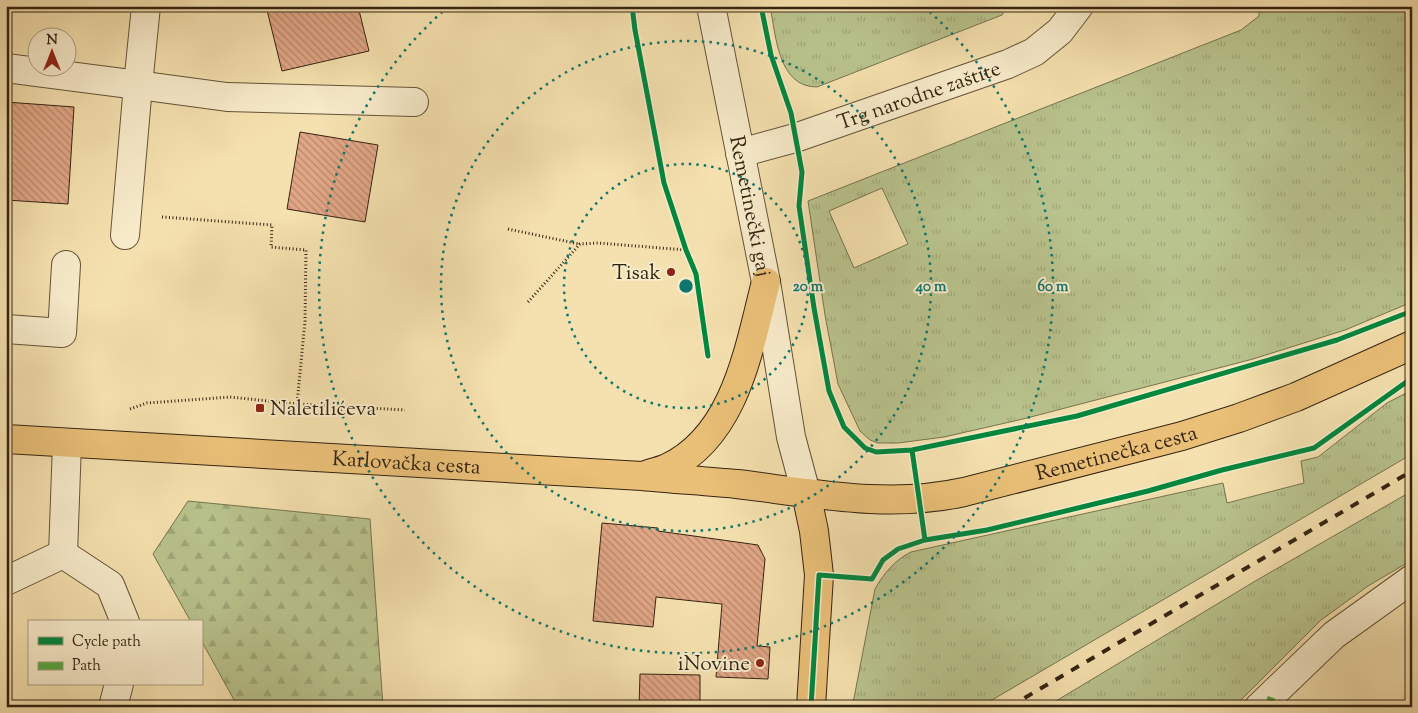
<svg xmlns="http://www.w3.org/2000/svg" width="1418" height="713" font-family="'Sorts Mill Goudy',serif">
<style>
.grass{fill:url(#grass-tufts);stroke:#767450;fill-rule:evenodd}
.forest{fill:url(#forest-firs);stroke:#767450}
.building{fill:url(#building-back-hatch);stroke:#342412}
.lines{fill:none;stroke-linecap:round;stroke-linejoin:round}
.minor-casing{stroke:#645339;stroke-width:30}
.major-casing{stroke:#342412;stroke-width:30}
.path{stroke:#342412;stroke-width:3;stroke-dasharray:1 2.5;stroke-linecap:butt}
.minor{stroke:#f8eccb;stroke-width:28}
.major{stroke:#eac078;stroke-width:28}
.rail{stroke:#342412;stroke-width:4;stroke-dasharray:9 9;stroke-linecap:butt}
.quiet{stroke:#54aa42;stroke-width:4;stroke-dasharray:8 4;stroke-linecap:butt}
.cycleway-casing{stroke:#f8eccb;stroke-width:8}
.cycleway{stroke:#00873e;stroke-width:5}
.ring{fill:none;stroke:#0f766e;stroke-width:2.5;stroke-dasharray:2.5 5}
.poi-dot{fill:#8f2418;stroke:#f8eccb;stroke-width:2}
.labels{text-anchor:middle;stroke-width:4;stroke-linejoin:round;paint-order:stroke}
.street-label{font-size:21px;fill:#342412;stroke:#f8eccb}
.poi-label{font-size:21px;fill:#342412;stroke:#f8eccb;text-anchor:end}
.centre{fill:#0f766e;stroke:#f8eccb;stroke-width:2.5}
.ring-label{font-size:15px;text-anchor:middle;font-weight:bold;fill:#0f766e;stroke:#f8eccb;stroke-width:4;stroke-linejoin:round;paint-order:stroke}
</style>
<defs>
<pattern id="grass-tufts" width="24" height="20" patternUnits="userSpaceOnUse" patternTransform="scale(1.25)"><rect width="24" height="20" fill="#b9c38d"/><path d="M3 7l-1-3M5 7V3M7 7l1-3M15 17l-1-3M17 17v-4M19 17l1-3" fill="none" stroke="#a0a779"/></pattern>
<pattern id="forest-firs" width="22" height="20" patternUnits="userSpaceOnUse" patternTransform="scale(1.25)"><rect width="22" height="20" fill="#b9c38d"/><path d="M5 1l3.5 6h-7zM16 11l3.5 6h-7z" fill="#a0a779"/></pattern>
<pattern id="building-back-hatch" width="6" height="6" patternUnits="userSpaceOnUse" patternTransform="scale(1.25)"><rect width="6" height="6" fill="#e1a686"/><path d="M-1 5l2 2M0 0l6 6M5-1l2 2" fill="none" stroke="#b7876c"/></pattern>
</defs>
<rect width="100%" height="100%" fill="#f5e1af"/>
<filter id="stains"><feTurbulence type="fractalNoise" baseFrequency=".004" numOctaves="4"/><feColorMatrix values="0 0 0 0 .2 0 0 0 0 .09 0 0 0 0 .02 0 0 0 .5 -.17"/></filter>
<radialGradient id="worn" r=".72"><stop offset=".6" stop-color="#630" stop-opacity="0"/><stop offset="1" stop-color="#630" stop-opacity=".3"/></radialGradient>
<path class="grass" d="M770 6H1008L1002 15 817 87C778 87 776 36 770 6Z
M1259 6H1412V302L1345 330 1253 359 1023 419 944 437 898 443H878L870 440 860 431 838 384 825 315 808 201 1241 30 1259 16ZM882 188 908 244 854 268 829 211Z
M1412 390V454L980 707H851L854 698 875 589C884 573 895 560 911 552L1223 483 1227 503 1304 483 1301 461 1318 457 1387 403Z
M1412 491V560L1368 586 1321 620 1234 707H1046L1257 580Z"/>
<path class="forest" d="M188 501 370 519 383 707H238L201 640V622H191L153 554Z"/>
<path class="building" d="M266 6H358L369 51 282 71Z
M6 102 74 107 68 204 6 200Z
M300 132 378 145 365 222 287 209Z
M602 523 658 528V531L758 545 765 559 757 646 770 647 768 679 716 677 722 604 656 597 653 627 593 621Z
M640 674 700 675V707H639Z"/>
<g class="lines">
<g class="minor-casing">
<g id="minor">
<path id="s1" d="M711 6 766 282 791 437 806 493"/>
<path d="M6 68 138 85 146 6"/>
<path id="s2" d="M740 153 795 138 1008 64 1034 52 1060 31 1079 6"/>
<path d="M125 235 138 85 227 97 414 102"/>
<path d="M6 329 62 333 66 265"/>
<path d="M63 554 67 443"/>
<path d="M63 554 110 585 125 622"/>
<path d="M6 581 63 554"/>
<path d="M113 707 119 684"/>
<path d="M1259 707 1334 635 1412 579"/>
</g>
</g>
<g class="major-casing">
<g id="major">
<path id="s3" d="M6 439 642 476C673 479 705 481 737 484 812 493 889 509 964 492L1182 436 1239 418 1296 397 1412 345"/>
<path d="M646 475C653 472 661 471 667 468 736 436 749 347 766 282"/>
<path d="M806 493 814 531 819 575 811 707"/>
</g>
</g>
<path class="path" d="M162 217 272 225 271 247 306 250 305 321 297 404
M508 229 579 244
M528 302 580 244 598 243 686 250
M130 409 147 403 230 397 297 404 405 410"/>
<use href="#minor" class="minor"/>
<use href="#major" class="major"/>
<path class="rail" d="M1009 707 1412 471"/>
<path class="quiet" d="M1267 698 1295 707"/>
<g class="cycleway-casing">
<path id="cycleway" d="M632 6 635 30 664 183 686 250 696 274 708 356
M761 6 771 55 791 113 802 172 799 206 814 308 829 391 844 427 865 448 876 452 912 450 1077 416 1337 340 1412 311
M912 450 925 540
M811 707 819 575 872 579 883 560 898 549 925 540 987 530 1148 491 1222 470 1314 448 1412 378"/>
</g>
<use href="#cycleway" class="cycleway"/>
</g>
<g class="ring">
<circle cx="686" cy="286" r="122"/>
<circle cx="686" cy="286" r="245"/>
<path d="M924 7A367 367 0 1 1 448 7"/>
</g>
<g class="poi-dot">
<circle cx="671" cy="272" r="5"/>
<rect x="255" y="403" width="10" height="10" rx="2.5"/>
<circle cx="760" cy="663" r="5"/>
</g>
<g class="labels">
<g class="street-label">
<text dy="7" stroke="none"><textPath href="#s2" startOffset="188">Trg narodne zaštite</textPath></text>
<text dy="7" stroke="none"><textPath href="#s1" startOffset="204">Remetinečki gaj</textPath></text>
<text dy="7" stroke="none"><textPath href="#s3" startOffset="1118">Remetinečka cesta</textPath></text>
<text dy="7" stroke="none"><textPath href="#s3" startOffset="401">Karlovačka cesta</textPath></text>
</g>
<g class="poi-label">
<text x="661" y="279">Tisak</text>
<text x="270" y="415" text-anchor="start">Naletilićeva</text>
<text x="750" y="670">iNovine</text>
</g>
</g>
<circle cx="686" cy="286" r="8" class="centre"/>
<g class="ring-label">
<text x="808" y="291">20 m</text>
<text x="931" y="291">40 m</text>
<text x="1053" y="291">60 m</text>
</g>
<rect width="1418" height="713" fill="none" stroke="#f5e1af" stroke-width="25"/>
<rect x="8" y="8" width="1403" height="698" fill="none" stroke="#342412" stroke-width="2.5"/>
<rect x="12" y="12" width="1393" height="688" fill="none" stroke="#342412"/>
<rect x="28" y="620" width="175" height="65" fill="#f8eccb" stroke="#aa9c81"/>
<rect x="38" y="637" width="25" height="8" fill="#00873e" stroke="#aa9c81"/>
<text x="72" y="646" font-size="15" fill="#342412">Cycle path</text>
<rect x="38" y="662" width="25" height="8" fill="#54aa42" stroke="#aa9c81"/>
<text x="72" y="670" font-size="15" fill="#342412">Path</text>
<g transform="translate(52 52)"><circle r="24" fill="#f8eccb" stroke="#aa9c81"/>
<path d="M0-4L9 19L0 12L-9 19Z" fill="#8f2418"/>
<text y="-8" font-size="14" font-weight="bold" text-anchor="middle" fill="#342412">N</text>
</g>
<rect width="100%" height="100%" filter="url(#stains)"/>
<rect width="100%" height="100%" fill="url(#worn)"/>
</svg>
